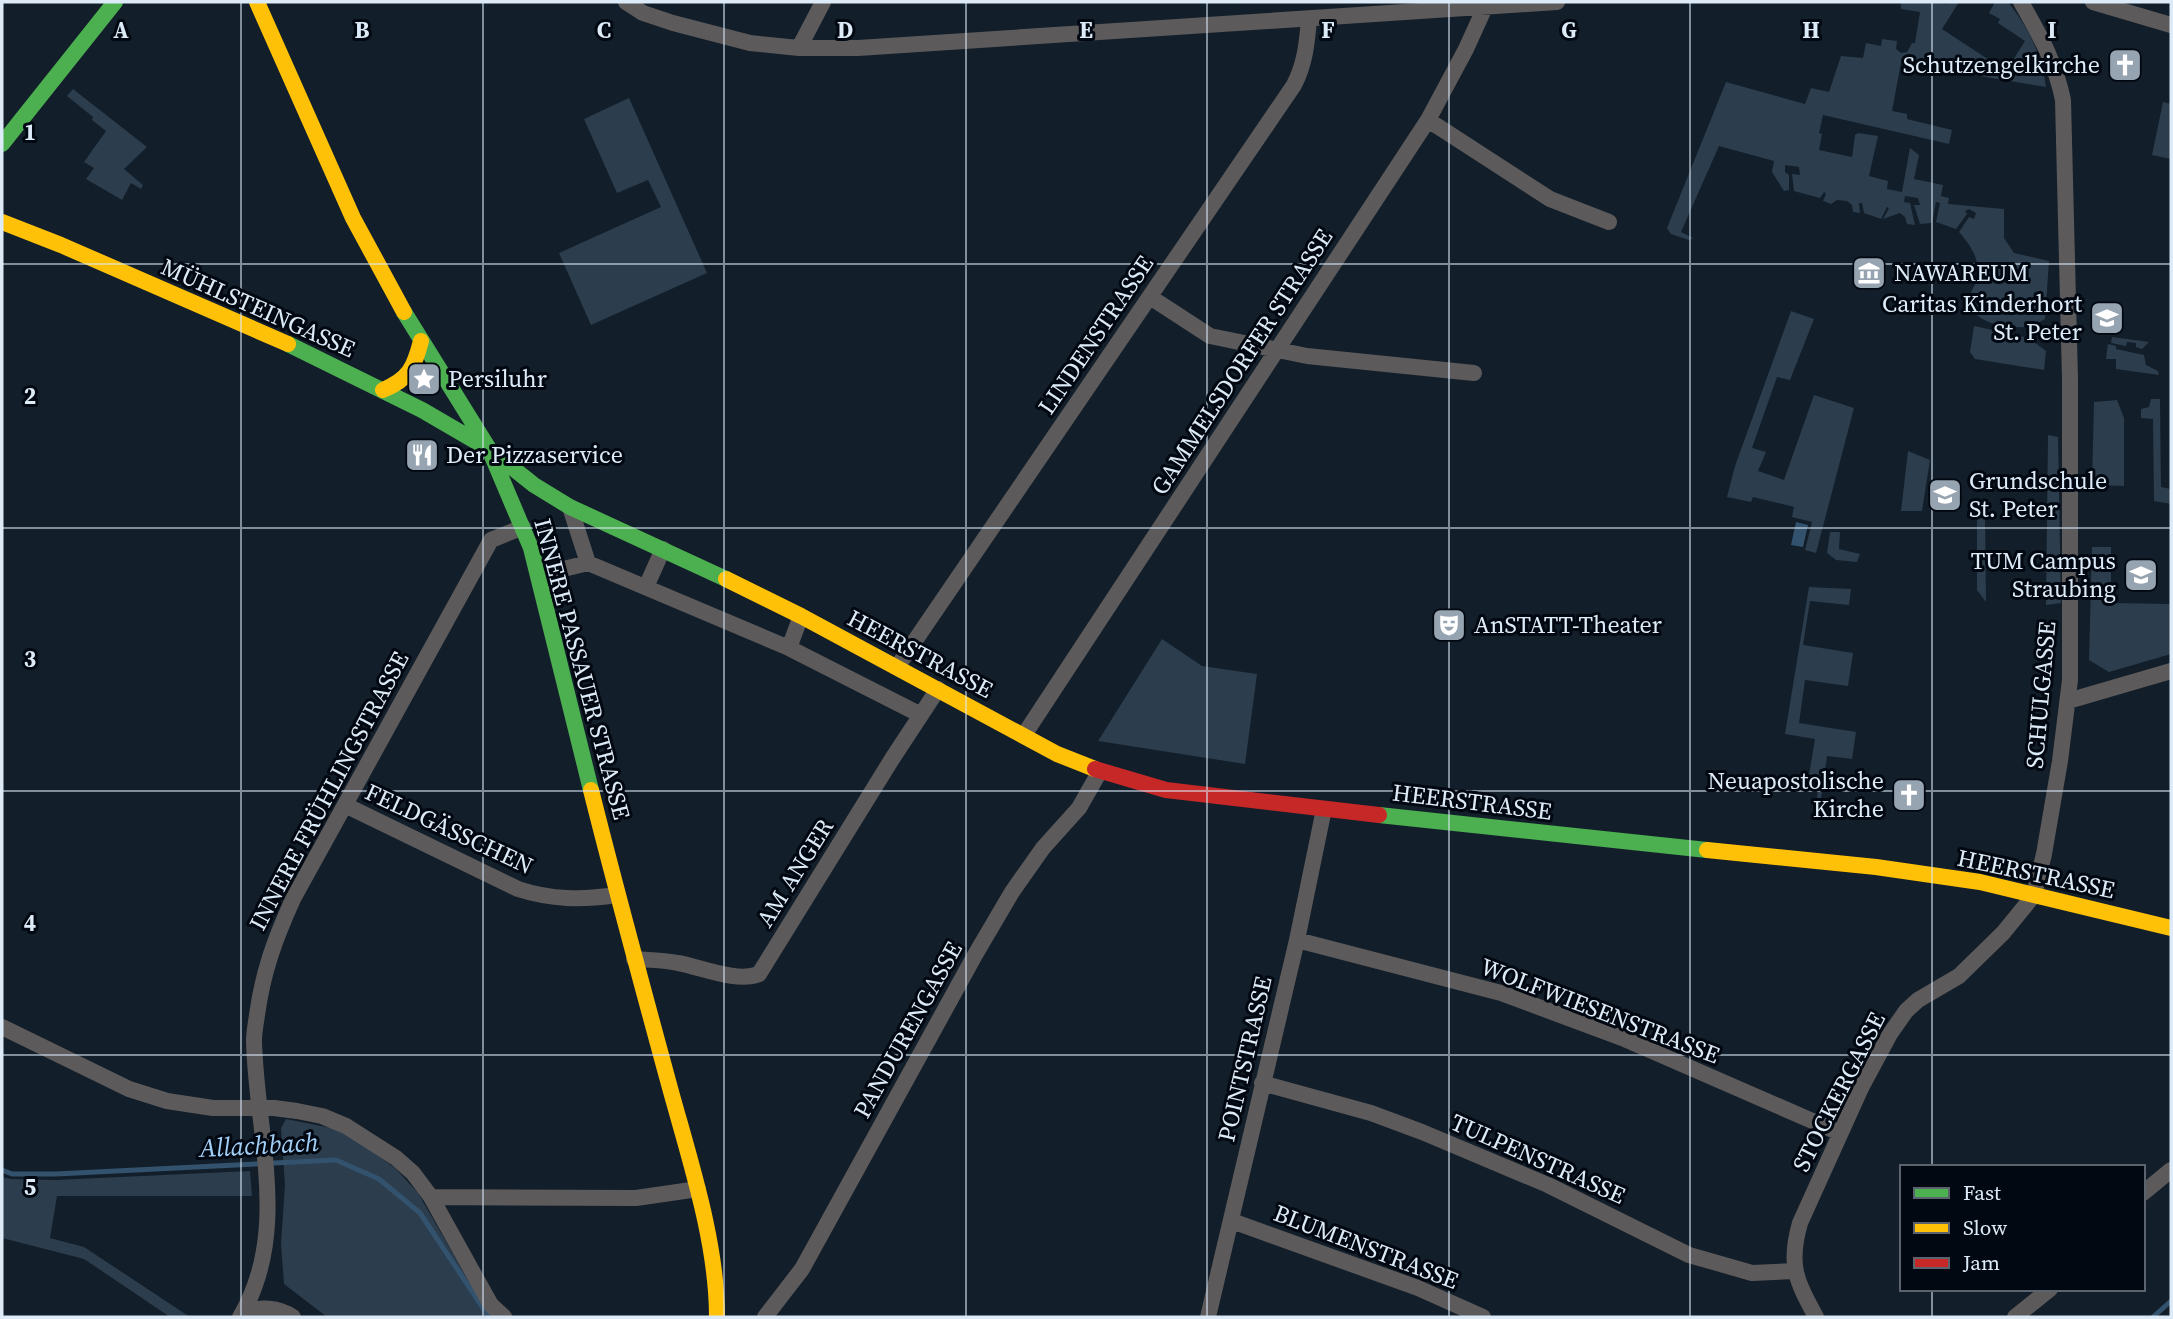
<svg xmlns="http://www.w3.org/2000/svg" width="2173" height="1319" font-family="'Source Serif 4',serif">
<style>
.green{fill:#2c3d4d}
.water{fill:#33526e}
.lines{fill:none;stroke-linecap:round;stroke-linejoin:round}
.stream{stroke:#33526e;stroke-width:5}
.street{stroke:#5d5a5b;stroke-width:16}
.fast{stroke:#4caf50;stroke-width:16}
.slow{stroke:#ffc107;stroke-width:16}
.jam{stroke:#c62828;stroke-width:16}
.grid{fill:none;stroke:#ddebf9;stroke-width:2;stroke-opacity:0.55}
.labels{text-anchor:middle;stroke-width:6;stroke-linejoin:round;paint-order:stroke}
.poi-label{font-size:24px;fill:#ddebf9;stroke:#020811;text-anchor:start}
.street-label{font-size:24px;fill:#ddebf9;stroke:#020811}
.water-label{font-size:26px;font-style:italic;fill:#a2cff7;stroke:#020811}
.grid-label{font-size:23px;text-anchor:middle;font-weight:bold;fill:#ddebf9;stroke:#020811;stroke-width:6;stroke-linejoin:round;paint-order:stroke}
</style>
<rect width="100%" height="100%" fill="#121e29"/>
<path class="green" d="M1901 2H1942L1946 4 1947 2H1959L1942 29 2006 71 2025 41 1998 23 2000 19 1989 13 1995 2H2008C2028 27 2042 55 2046 87L1901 63 1892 111 1907 114V119L1952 130 1949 144 1823 115 1819 133 1822 134 1819 150 1852 157 1855 135 1858 133 1878 136 1869 176 1888 181 1887 189 1902 192 1910 148 1919 155 1914 179 1943 185 1941 196 1949 198 1948 204 2004 209V238L2014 253 2049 261 2045 319C2039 322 2032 327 2025 327 2007 328 1973 324 1970 302 1968 295 1974 288 1976 281 1982 261 1971 246 1959 232L1969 217 1974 219 1976 213 1969 209 1965 211 1967 214 1956 229 1936 222 1940 203 1936 202 1932 223 1920 224 1914 205H1920L1918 198 1905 196 1904 202 1910 203 1915 225 1907 224 1905 217 1900 213 1883 219 1889 208 1887 207 1881 219 1864 213 1862 203H1859L1860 213 1853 212 1852 205 1847 201 1837 200 1831 204 1823 201 1826 194 1824 192 1820 198 1794 191 1792 174 1800 175 1799 167 1785 165V172L1789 175V190L1784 191 1772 172 1774 161 1719 146 1681 232 1693 238 1689 240 1671 234 1667 228 1726 82 1805 104 1811 88 1829 92 1841 56 1863 58 1866 43 1881 46 1882 39 1897 41 1896 49 1901 53 1907 52 1912 43H1915L1920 12 1901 9Z
M73 89 147 147 124 169 143 185 141 189 131 183 122 200 86 179 94 168 84 162 106 131 92 120 93 117 67 96Z
M629 98 707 273 591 325 559 253 661 207 648 180 617 193 584 119Z
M2163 102 2171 104V159L2152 155Z
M1791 311 1814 319 1790 380 1777 377 1752 448 1766 452 1758 471 1784 480 1814 395 1854 408 1816 553 1805 550 1812 522 1792 517 1794 507 1753 497 1751 502 1727 497 1735 466Z
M1974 326 2029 338 2046 351 2044 370 1975 359 1970 352Z
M2112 337 2149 342 2142 349 2136 347V343L2127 342 2126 346 2111 343Z
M2108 344 2116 346V349L2144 355 2146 365 2158 371 2159 375 2116 369V359H2106Z
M2151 399H2160L2161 487 2171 489V504L2154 501 2153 419 2141 418V409L2149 407Z
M2117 400 2124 418V486L2092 485 2094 402Z
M2048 435 2058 437 2061 603 2046 605Z
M1908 451 1930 460 1922 511H1901Z
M1985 514 1986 602 1977 590V515Z
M1830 532H1840L1839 549 1860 554 1857 562 1836 560 1827 553Z
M2092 547H2111V603L2171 604V654L2109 672 2089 660Z
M1809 587 1851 589 1849 605 1810 601 1803 645 1853 653 1848 686 1805 680 1799 723 1856 732 1852 759 1827 756 1821 799 1817 798 1818 789 1814 787 1817 776 1809 775 1815 739 1785 734Z
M1162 639 1202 666 1257 674 1245 764 1098 741Z
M286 1119 336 1129 368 1148 396 1169 418 1193 473 1288 495 1317H327L284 1284 281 1244 285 1185 281 1128Z
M250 1171 252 1196H57L50 1238 84 1247 190 1317H170L84 1259 2 1238V1177L11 1179 55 1180Z"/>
<path class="water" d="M1796 522 1808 525 1803 547 1791 545Z"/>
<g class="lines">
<path class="stream" d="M2 1170 12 1174H56L336 1160 379 1179 420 1213 489 1317
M2153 1317 2171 1301"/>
<path class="street" d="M626 2 643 13 673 23 750 43 799 48H858L1557 2
M2093 2 2171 25
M799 48 823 2
M1428 120 1550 199 1609 222
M1150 297 1210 336 1307 356 1474 373
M570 507 588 563
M539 575 588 563 789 648 921 715
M646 587 663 549
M789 648 801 616
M897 667 1294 85C1305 64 1307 43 1309 19
M2068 701 2171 671
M1024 735 1428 120 1466 49 1486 5 1485 2
M345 805 518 889C552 900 582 900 617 895
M1297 940 1501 993 1622 1038 1840 1133
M634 959C649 960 664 960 678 963 701 967 737 983 759 974L892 759 938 689
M2 1027 129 1089 167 1101 213 1108H274L297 1111 322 1116 346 1126 396 1158 413 1173 431 1197 491 1305 504 1317
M1262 1083 1371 1113 1422 1132 1548 1185 1689 1255 1752 1273 1794 1271
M2143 1193 2171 1170
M431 1197 636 1198 698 1189
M1232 1221 1418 1288 1483 1317
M244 1311C262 1307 277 1307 293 1317
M240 1317C291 1232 256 1133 254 1041 254 1032 256 1023 257 1015 263 971 275 939 293 899L491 540 523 527
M765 1317 802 1269 975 955 1012 892 1043 848 1079 808 1100 771
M1208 1317 1297 940 1324 809
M1816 1317C1796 1280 1788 1265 1800 1223L1861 1088 1890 1034 1906 1011 1918 1000 1959 976 2003 933 2034 895 2044 854 2060 761 2070 680V380L2063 100C2055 61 2040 36 2021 2
M2015 1317 2050 1289"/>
<path class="fast" d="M2 144 115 2
M404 312 489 449 531 548 591 790
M288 344 422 410 489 449 534 485 570 507 726 579
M1379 815 1707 850"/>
<path class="slow" d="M257 2 353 218 404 312
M2 222 61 245 288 344
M383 390C409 379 414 368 421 341
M726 579 801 616 1057 754 1095 769
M591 790C616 890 643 989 670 1088 690 1161 717 1242 717 1317
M1707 850 1876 867 1980 882 2171 928"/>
<path class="jam" d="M1095 769 1166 790 1379 815"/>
</g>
<path class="grid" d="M241 2V1317M483 2V1317M724 2V1317M966 2V1317M1207 2V1317M1449 2V1317M1690 2V1317M1932 2V1167M2 264H2171M2 528H2171M2 791H2171M2 1055H2171M1932 1289V1317"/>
<defs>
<g id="church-square" transform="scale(1.75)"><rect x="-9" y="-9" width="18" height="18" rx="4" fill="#96a3b0" stroke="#020811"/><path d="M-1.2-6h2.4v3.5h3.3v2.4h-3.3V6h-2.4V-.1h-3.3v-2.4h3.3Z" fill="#fff"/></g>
<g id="museum-square" transform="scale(1.75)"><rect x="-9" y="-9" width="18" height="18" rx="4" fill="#96a3b0" stroke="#020811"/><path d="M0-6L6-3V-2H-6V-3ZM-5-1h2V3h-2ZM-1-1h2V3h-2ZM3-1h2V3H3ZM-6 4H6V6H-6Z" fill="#fff"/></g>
<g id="school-square" transform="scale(1.75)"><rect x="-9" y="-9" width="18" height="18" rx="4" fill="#96a3b0" stroke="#020811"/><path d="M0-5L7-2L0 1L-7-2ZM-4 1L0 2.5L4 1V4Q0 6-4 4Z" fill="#fff"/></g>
<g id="sight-square" transform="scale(1.75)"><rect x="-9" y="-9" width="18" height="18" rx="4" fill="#96a3b0" stroke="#020811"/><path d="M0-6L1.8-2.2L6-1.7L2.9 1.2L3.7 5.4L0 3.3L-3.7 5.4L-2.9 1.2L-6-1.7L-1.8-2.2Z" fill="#fff"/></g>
<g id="restaurant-square" transform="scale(1.75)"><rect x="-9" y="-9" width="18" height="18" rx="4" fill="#96a3b0" stroke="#020811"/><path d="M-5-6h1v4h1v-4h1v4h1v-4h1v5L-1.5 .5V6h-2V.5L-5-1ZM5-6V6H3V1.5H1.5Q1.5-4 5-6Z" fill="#fff"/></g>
<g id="university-square" transform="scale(1.75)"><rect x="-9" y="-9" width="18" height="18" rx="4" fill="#96a3b0" stroke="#020811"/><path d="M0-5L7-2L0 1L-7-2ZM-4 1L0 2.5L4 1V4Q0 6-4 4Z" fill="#fff"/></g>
<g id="theatre-square" transform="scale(1.75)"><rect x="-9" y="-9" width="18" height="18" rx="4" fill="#96a3b0" stroke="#020811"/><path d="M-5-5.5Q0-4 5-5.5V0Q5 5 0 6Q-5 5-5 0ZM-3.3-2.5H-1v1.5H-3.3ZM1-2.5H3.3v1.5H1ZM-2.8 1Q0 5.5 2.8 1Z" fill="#fff"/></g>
</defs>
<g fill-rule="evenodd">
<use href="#church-square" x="2125" y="65"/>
<use href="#museum-square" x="1869" y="273"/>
<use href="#school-square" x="2107" y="318"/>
<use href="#sight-square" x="424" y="379"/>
<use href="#restaurant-square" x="422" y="455"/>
<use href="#school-square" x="1945" y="495"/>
<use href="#university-square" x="2141" y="575"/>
<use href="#theatre-square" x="1449" y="625"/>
<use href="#church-square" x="1909" y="795"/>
</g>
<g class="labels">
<g class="poi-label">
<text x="2100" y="73" text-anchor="end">Schutzengelkirche</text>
<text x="1894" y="281">NAWAREUM</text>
<text x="2082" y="312" text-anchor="end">Caritas Kinderhort<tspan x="2082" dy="28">St. Peter</tspan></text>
<text x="448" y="387">Persiluhr</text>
<text x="446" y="463">Der Pizzaservice</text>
<text x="1969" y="489">Grundschule<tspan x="1969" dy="28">St. Peter</tspan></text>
<text x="2116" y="569" text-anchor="end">TUM Campus<tspan x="2116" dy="28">Straubing</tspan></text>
<text x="1474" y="633">AnSTATT-Theater</text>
<text x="1884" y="789" text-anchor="end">Neuapostolische<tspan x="1884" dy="28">Kirche</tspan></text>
</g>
<g class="street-label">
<text transform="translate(258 308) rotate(24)" y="8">MÜHLSTEINGASSE</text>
<text transform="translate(1096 335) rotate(-56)" y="8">LINDENSTRASSE</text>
<text transform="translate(1242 362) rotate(-57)" y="8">GAMMELSDORFER STRASSE</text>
<text transform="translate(920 654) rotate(28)" y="8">HEERSTRASSE</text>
<text transform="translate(582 669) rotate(75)" y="8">INNERE PASSAUER STRASSE</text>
<text transform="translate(2041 695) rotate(-85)" y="8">SCHULGASSE</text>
<text transform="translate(329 791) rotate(-62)" y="8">INNERE FRÜHLINGSTRASSE</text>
<text transform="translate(1472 802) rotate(7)" y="8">HEERSTRASSE</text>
<text transform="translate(449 829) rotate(25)" y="8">FELDGÄSSCHEN</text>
<text transform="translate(795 873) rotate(-58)" y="8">AM ANGER</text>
<text transform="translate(2036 874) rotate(12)" y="8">HEERSTRASSE</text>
<text transform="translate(1600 1011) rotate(21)" y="8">WOLFWIESENSTRASSE</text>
<text transform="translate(908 1030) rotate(-61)" y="8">PANDURENGASSE</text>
<text transform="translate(1245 1059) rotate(-77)" y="8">POINTSTRASSE</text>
<text transform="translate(1839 1092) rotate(-63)" y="8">STOCKERGASSE</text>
<text transform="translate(1538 1159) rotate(24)" y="8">TULPENSTRASSE</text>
<text transform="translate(1366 1247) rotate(21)" y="8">BLUMENSTRASSE</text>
</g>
<g class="water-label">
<text transform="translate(259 1145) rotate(-3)" y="9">Allachbach</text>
</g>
</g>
<g class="grid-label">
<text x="121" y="38">A</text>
<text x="362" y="38">B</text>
<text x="604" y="38">C</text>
<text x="845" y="38">D</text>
<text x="1086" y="38">E</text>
<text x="1328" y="38">F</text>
<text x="1569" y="38">G</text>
<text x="1811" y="38">H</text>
<text x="2052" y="38">I</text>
<text x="30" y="140">1</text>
<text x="30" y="404">2</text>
<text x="30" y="667">3</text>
<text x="30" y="931">4</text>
<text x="30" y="1195">5</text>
</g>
<rect width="2173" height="1319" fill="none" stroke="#ddebf9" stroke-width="7"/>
<rect x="1900" y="1165" width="245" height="126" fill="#020811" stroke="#5a636e" stroke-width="2"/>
<rect x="1914" y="1188" width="35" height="10" fill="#4caf50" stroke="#5a636e" stroke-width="2"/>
<text x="1963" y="1200" font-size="21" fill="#ddebf9">Fast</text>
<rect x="1914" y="1223" width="35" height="10" fill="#ffc107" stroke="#5a636e" stroke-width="2"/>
<text x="1963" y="1235" font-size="21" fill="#ddebf9">Slow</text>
<rect x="1914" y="1258" width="35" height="10" fill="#c62828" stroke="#5a636e" stroke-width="2"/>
<text x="1963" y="1270" font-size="21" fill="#ddebf9">Jam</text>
</svg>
